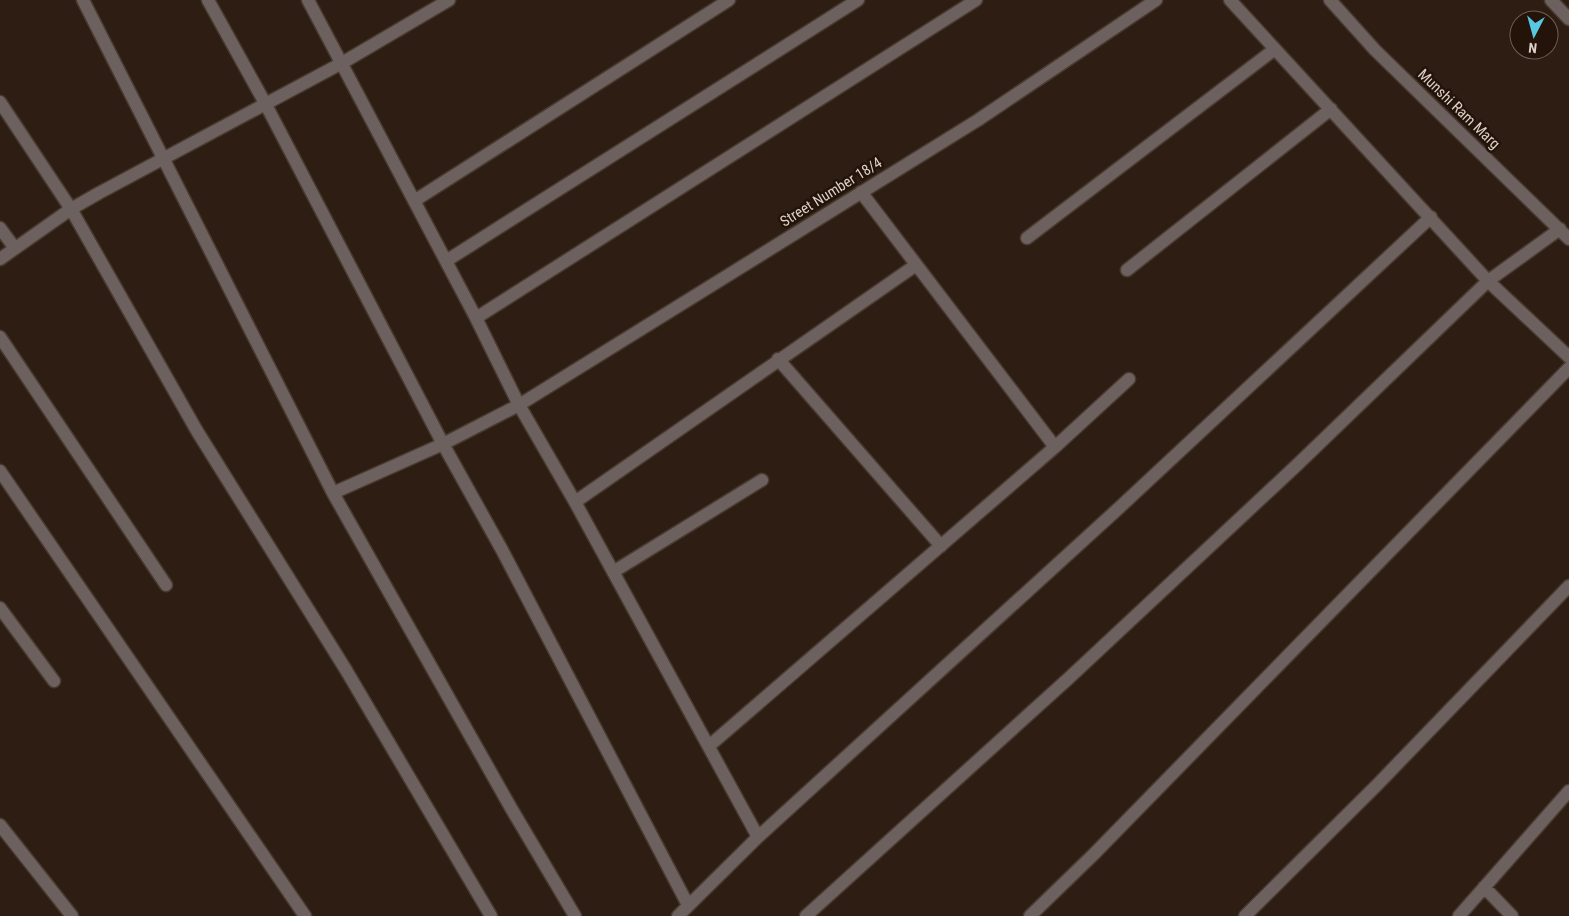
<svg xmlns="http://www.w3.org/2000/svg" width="1569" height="916" font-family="'Roboto Condensed',sans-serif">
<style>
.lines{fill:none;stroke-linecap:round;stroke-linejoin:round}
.minor-casing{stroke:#493a2f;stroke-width:15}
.minor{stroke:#6d6160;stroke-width:12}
.labels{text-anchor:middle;stroke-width:5;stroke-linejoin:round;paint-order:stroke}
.street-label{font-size:15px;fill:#ddd1ca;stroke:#231309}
</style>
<rect width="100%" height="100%" fill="#2d1d12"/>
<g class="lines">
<g class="minor-casing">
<path id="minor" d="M83 0 333 493 511 808 575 916
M208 0 265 103 443 444 502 550 688 905
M308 0 476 318 519 405 575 502 758 837
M1230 0 1488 281 1569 357
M1330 0 1375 50 1569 239
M1551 0 1569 19
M0 102 71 209 197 431 346 670 491 916
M861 192 1055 447
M414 201 729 0
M0 228 14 247
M1027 238 1275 49
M0 259 71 209 99 193 342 63 449 0
M446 261 858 0
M1127 270 1331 109
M476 318 976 0
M0 337 166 585
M778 359 941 546
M0 471 305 916
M333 493 443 444 519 405 978 120 1156 0
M575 502 916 265
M613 572 762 480
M0 608 54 681
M709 746 1055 447 1129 379
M0 825 72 916
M1484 887 1512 916
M678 916 758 837 1120 507 1431 217
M806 916 1069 678 1298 464 1488 281 1560 229
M1030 916 1094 854 1569 368
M1245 916 1377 785 1569 586
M1459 916 1569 791"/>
</g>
<use href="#minor" class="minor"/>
</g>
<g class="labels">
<g class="street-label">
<text transform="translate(1459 109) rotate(44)" y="5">Munshi Ram Marg</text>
<text transform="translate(831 192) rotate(-32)" y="5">Street Number 18/4</text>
</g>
</g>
<g transform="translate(1534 35) rotate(186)"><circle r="24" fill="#231309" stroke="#6d5f56"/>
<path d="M0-4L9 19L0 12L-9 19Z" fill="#57c9e2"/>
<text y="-8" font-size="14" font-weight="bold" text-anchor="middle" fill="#ddd1ca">N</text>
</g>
</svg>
